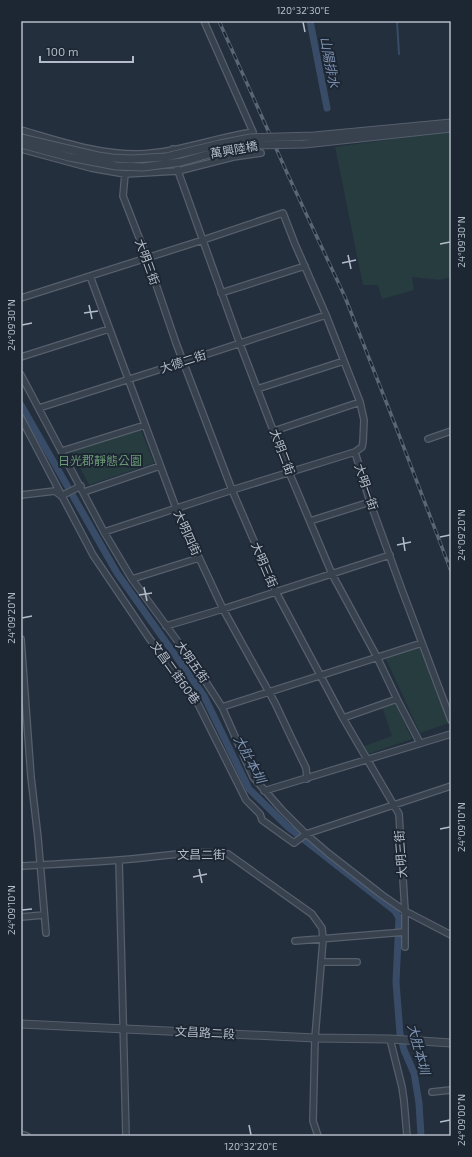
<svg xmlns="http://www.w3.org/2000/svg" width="472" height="1157" font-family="'Exo 2','Noto Sans TC',sans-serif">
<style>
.green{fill:#263c3f}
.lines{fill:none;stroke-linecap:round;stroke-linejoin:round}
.stream{stroke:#394c67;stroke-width:2}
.canal{stroke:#394c67;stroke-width:7}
.minor-casing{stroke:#565f6c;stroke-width:8}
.tertiary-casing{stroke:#565f6c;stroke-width:9}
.minor{stroke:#38414e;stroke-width:5.5}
.tertiary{stroke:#38414e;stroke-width:7}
.rail-casing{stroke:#5a6575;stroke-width:3.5}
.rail{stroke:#1d2633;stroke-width:2;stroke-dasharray:6;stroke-linecap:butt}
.tertiary-bridge-casing{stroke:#565f6c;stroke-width:9;stroke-linecap:butt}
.tertiary-bridge{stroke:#38414e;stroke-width:7}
.ticks{fill:none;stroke:#b4bcc9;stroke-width:1.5}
.labels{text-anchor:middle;stroke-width:4;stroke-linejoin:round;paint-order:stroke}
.street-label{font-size:12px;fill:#b4bcc9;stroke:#1d2633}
.park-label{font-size:12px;fill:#6b9a76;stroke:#1d2633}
.water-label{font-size:13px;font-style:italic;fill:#7c92b1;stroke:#1d2633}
.neatline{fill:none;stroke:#b4bcc9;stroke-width:1.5}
.ticks-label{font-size:10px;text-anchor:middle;fill:#b4bcc9}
</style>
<rect width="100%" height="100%" fill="#242f3e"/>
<path class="green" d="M451 131V277L440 280 412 277 414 290 382 299 378 285H363L335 147Z
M140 428 154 463 89 485 71 450Z
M419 645 449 723 420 733 385 657Z
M394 701 412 739 365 755 362 747 392 736 382 707Z"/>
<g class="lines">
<path class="stream" d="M397 21 399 54"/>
<path class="canal" d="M310 21 327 108
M21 405 117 573 204 696 249 789 288 827 395 911 399 918 396 982 400 1034 404 1050 414 1073 419 1103 421 1136"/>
<g class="minor-casing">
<path id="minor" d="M21 130C59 141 97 154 137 154 176 153 214 138 253 132L204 21
M21 149 91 168 125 174 178 171 233 157 261 153
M173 149 178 171 240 344 289 472 332 574 377 657 397 699 420 743
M125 174 123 196 147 258 176 343 232 490 276 592 343 718 399 814 405 911V947
M90 276 176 508 223 609 275 703 292 739 306 768 307 779
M221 293 305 266
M21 298 203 240 283 213 295 244 326 315 360 402 364 420 363 442 362 447 355 452 232 490 104 532
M21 357 109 329
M21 375 104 532 132 579 195 665 222 707 253 777 281 809 306 834 328 853 382 895 405 911 451 935
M257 389 344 361
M39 408 183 362 326 315
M21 418 93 555 149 638 197 702 246 800 260 814 262 820 294 843 306 834 451 786
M274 431 360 402
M428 439 451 431
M62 451 145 425
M355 452 370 502 402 590 451 720
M84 492 160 466
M21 495 55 491 60 495
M61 496 81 486
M310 521 370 502
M132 579 199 558
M166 626 223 609 390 555
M21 639 31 777 38 838 46 933
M222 707 422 643
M343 718 397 699
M264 791 451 734
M119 860 126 1136
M21 866C53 864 86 863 119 860 155 858 192 849 228 854L312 914 322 928 323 940 315 1038 313 1121 318 1136
M21 917 44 915
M295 941 405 932
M321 962H357
M390 1039 402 1087 404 1101 407 1136
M432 1092 451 1090
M21 1134 27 1136"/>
</g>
<g class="tertiary-casing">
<path id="tertiary" d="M21 1024 315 1038 390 1039 451 1043"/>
</g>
<use href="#minor" class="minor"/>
<use href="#tertiary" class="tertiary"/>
<g class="rail-casing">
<path id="rail" d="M219 21 288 175 345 297 396 427 451 571"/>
</g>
<use href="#rail" class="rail"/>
<g class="tertiary-bridge-casing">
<path id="tertiary-bridge" d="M21 138 98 156 112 158 131 159 166 157 220 144 250 138 314 136 451 123
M21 144 69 157 116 166 143 167 181 162 227 149 251 145 305 144 451 128"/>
</g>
<use href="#tertiary-bridge" class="tertiary-bridge"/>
</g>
<path class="ticks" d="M303 22 305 32M440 244 450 242M348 255 351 269M342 263 356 260M89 305 92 319M84 313 98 311M22 325 32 323M403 537 405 551M440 537 450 535M397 545 411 542M144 587 147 601M139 595 152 593M22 618 32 616M440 829 450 827M199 869 202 883M193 877 207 874M22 910 32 909M440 1122 450 1120M249 1125 251 1135"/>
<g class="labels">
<g class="street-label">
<text transform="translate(234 150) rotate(-10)" y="4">萬興陸橋</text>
<text transform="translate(147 262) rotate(70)" y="4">大明三街</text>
<text transform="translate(183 362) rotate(-18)" y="4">大德二街</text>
<text transform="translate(282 452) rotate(69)" y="4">大明二街</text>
<text transform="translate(366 487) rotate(71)" y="4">大明一街</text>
<text transform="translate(187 533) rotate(66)" y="4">大明四街</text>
<text transform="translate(264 565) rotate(67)" y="4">大明三街</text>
<text transform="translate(192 662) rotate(55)" y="4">大明五街</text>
<text transform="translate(175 673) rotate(54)" y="4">文昌二街60巷</text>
<text transform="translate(401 854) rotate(-94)" y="4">大明三街</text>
<text x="201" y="859">文昌二街</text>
<text transform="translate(205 1033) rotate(3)" y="4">文昌路二段</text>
</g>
<g class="park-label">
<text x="100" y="465">日光郡靜態公園</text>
</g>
<g class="water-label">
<text transform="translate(330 62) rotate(79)" y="5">山陽排水</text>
<text transform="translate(250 759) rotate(62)" y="5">大肚本圳</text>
<text transform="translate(419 1049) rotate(75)" y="5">大肚本圳</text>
</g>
</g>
<rect width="472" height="1157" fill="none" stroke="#1d2633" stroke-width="44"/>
<path d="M40 56v6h93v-6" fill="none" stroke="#b4bcc9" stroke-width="2"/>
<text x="46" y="56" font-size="12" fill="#b4bcc9" stroke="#1d2633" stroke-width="3" paint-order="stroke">100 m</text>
<rect x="22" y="22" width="428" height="1113" class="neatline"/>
<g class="ticks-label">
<text x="303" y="14">120°32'30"E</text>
<text transform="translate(461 242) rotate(-90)" y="4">24°09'30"N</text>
<text transform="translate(11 325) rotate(-90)" y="4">24°09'30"N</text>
<text transform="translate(461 535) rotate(-90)" y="4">24°09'20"N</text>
<text transform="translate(11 618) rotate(-90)" y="4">24°09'20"N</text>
<text transform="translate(461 827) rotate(-90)" y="4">24°09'10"N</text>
<text transform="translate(11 910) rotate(-90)" y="4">24°09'10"N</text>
<text transform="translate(461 1120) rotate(-90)" y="4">24°09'00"N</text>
<text x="251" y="1150">120°32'20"E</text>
</g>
</svg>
